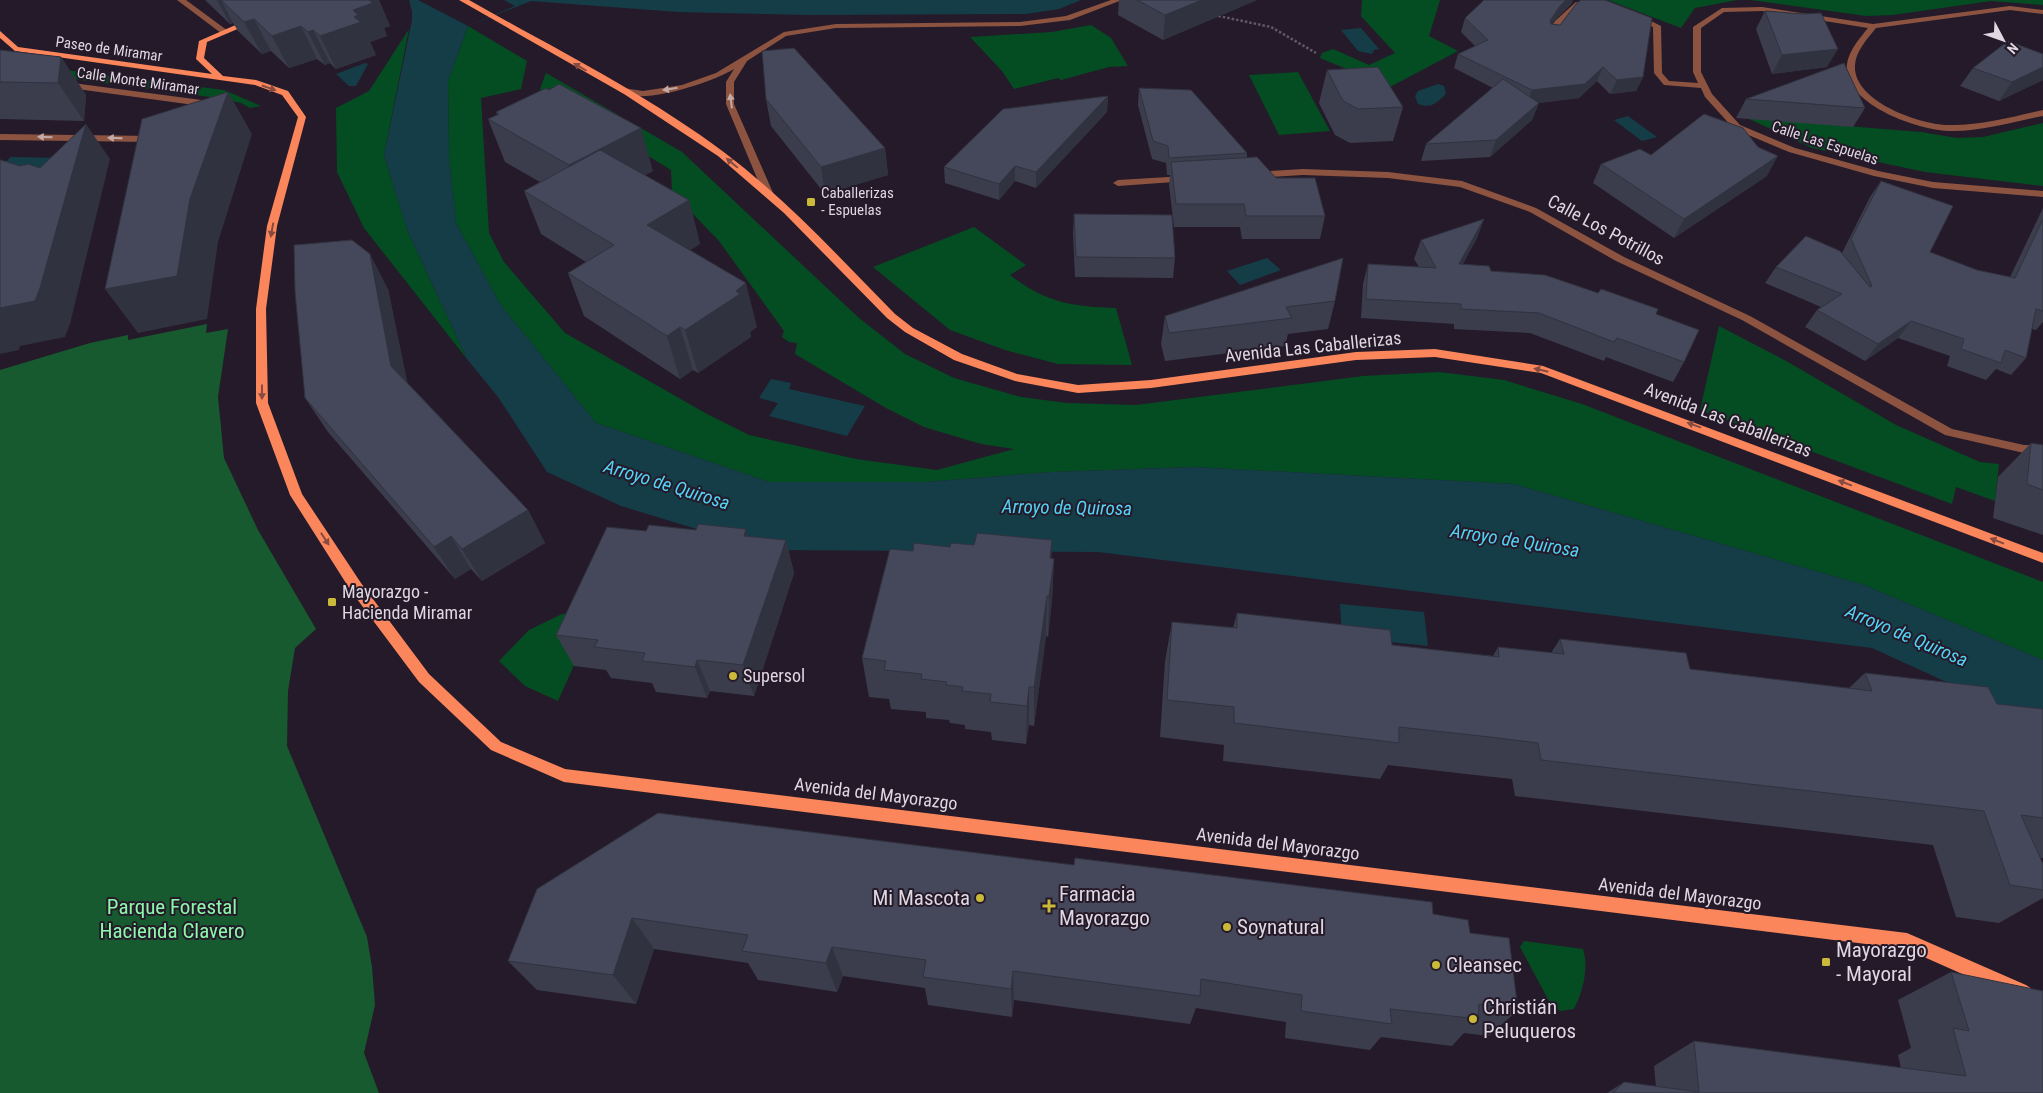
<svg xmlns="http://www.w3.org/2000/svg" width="2043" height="1093" font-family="'Roboto Condensed',sans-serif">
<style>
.green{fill:#044d23}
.forest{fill:#175a2f}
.water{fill:#153d48}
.pier{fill:#251a29}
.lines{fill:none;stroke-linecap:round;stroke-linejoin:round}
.path{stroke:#615765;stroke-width:2.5;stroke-dasharray:2.5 2;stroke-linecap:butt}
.minor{fill:#8c5440;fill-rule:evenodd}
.major{fill:#fb865c;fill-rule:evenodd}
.wall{fill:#3b3d4d}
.shaded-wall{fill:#30323f}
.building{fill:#45475a;stroke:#30323f}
.oneway{fill:#854b40}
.oneway2{fill:#c2aaa9}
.poi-dot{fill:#cbba39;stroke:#251a29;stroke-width:2}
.labels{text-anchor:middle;stroke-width:4;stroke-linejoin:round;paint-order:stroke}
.far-street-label{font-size:15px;fill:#dfd8e2;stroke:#251a29}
.far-poi-label{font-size:15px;fill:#dfd8e2;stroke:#251a29;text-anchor:start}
.street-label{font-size:18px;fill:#dfd8e2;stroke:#251a29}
.poi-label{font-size:18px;fill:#dfd8e2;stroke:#251a29;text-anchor:start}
.water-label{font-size:19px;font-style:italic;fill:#51d3f5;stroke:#251a29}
.near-poi-label{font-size:21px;fill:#dfd8e2;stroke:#251a29;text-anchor:start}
.near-park-label{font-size:21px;fill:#8bf9a9;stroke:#251a29}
</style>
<rect width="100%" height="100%" fill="#251a29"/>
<path class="green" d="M1362 0H1440L1429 36 1458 51 1390 87 1320 58 1322 53 1333 49 1369 65 1395 53 1361 16Z
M1608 0H1737L1695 8 1681 28Z
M1751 0H2043V5L1991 1 1893 15 1866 16Z
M1091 25 1111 38 1128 66 1109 67 1061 80 1058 78 1014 89 1002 71 970 37 1052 32Z
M468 26 527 61 521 89 481 98 489 233 504 262 565 333 707 414 749 435 856 459 937 470 1014 449 981 444 924 427 886 408 795 354 797 343 789 342 782 337 784 331 719 241 672 192 671 170 540 89 546 73 682 152 859 318 905 354 954 378 1021 397 1067 403 1136 405 1363 376 1439 372 1504 380 1582 404 2043 582V660L1864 585 1514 484 1192 467 1052 472 925 482H769L596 423 500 304 456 223 449 157 448 81Z
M409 29 384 155 408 232 467 359 364 228 337 172 336 108 369 91Z
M34 66 224 90 261 106 250 108 241 103 210 97 73 79Z
M1298 72 1330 131 1279 135 1249 75Z
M1747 118 1921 132 1957 138 1983 137 2043 123V186L1925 172 1812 148Z
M974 227 1026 265 1010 275C1044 302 1072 307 1116 308L1132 365 1058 364 1005 350 950 330 873 267Z
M1719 326 1788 362 1896 425 1980 462 1999 464 1995 501 1956 487 1952 504 1700 410Z
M598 611 558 701 525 686 499 661 529 630 562 614Z
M1524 941 1583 949C1589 968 1583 991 1574 1009L1560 1011 1549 1001 1520 947Z"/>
<path class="forest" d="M207 324 206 333 228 329 218 397 224 458 258 530 316 629 295 648 288 691 287 746 367 937 372 967 375 1005 364 1053 379 1093H0V370L90 343 128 335V340Z"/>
<path class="water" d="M409 0H1081L1059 9 1026 14 808 15 678 12 531 1 468 26 448 81 449 157 456 223 500 304 596 423 769 482H925L1052 472 1192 467 1514 484 1864 585 2043 660V726L1872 648 1098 552 766 550 621 506 547 472 498 397 467 359 408 232 384 155 412 20V12Z
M1361 28 1379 49 1374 50 1372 54 1358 51 1341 30Z
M365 63 368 64 356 86H349L336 74Z
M1438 84 1444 86 1446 94C1436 103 1432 109 1418 104L1415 96 1418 91Z
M1628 116 1657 137 1642 141 1614 120Z
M11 157 62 158 48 171 0 167Z
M1267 258 1281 270 1240 285 1227 271Z
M771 379 791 383 789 389 865 406 847 436 769 416 778 403 759 398Z
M1340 604 1424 612 1428 646 1342 637Z"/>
<path class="pier" d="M418 0H504L515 6 468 26Z"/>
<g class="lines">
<path class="path" d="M1214 15 1271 27 1316 53"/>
<path class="minor" d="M177 0H186L228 31 221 33Z
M1111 0H1122L1070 20 1020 26 836 28 786 36 747 61 734 82V104L774 195 769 198 764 195 726 104V82L734 69C713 82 640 107 619 91L623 88 643 91 682 85 716 73 784 32 836 24 1020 22 1066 16Z
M1576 2 1583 4 1561 24 1553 38H1547L1546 36 1555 21Z
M2010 6 2043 10V14L2010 10 1876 28C1867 39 1856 51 1855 65 1852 101 1920 125 1948 125 1980 126 2012 117 2043 110V116C2012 122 1980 132 1948 131 1918 130 1842 104 1847 64 1849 50 1860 38 1868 28L1762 11 1724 12 1701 28V72L1712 94 1740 125 1795 148 1878 171 1933 182 2043 191V197L1933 188 1874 176 1789 152 1734 129 1705 97 1701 88 1664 85 1654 73 1653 27 1632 17 1639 15 1661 26 1662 73 1669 81 1698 83 1693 72V27L1722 8 1762 7 1873 24Z
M65 82 209 101 213 104 209 107 62 87V83Z
M0 134 153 136 157 139 153 142 0 140Z
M1303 169 1388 172 1462 181 1536 208 1624 257 1750 316 1952 429 2024 445H2043V453H2024L1945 435 1742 320 1616 261 1530 212 1460 187 1388 178 1303 175 1255 178 1250 175 1255 172Z
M1185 176 1190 179 1188 181 1118 186 1113 183 1118 180Z"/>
<path class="major" d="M459 0H469C555 49 645 93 725 153 787 200 840 258 895 314L913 328 962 354 1017 374 1078 385 1151 380 1356 352 1435 349 1543 366 2043 553V563L1541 373 1435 357 1356 360 1151 388 1078 393 1015 381 954 360 905 332 887 318 784 213 718 156 624 94Z
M247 20 254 22 207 42 204 58 223 76 256 80 288 91 306 117 277 226 266 309 268 403 302 494 361 583 429 674 501 742 565 769 1907 933 2026 985 2043 996V1014L2014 997 1906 949 564 782 491 750 419 682 351 591 290 495 256 403V309L267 226 298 117 282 95 255 85 15 51 0 38V31L18 47 212 74 196 59 199 41Z"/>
</g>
<path class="wall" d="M205 0H379L390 26 384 28 387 36 370 42 376 55 336 69 330 63 325 65 317 59 289 68 271 51 262 54 238 31 233 23 230 24Z
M1119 0H1257L1163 40 1118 15Z
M1572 3 1555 20 1552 25 1643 77 1636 91 1610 94 1597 81 1579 98 1539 103 1532 120 1490 157 1421 161 1426 144 1493 88 1454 68 1458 54 1475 46 1461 32 1465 18Z
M1765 11 1803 14 1827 67 1772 74 1756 29Z
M0 50 61 57 86 95 84 121 0 119Z
M2043 54V80L1999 101 1960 86 1973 68Z
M1327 70 1403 107 1393 141 1350 143 1335 135 1319 103Z
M1139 88 1247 153V158L1276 178 1325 216 1320 239H1242L1240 227H1174L1169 185 1170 175H1167L1166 163 1152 159 1138 105Z
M1108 96 1107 112 1036 188 1015 181 999 200 945 183 944 167Z
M766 99 885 148 888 175 825 194 771 126Z
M1746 99 1865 108 1853 127 1736 118Z
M496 112 653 171 645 175 689 200 700 244 690 250 757 327 750 332 751 337 698 373 693 370 680 379 584 316 568 273 586 262 541 234 524 191 540 182 505 162 488 119 497 115Z
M1651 155 1767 176 1674 238 1593 183 1601 164Z
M1881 181 1930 252 1977 270 2010 277 2043 208V322L2036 330 2032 329 2026 358 2011 375 1996 369 1986 380 1947 366 1950 356 1898 338 1865 361 1805 327 1817 310 1821 307 1765 283 1776 267 1842 253 1870 197Z
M1074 214 1175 258 1173 278 1075 277 1073 234Z
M1484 219 1477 238 1463 264 1656 314 1684 362 1673 382 1606 357 1604 361 1530 333 1454 329V324L1361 318 1363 284 1368 264 1419 267 1414 259 1421 240Z
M388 289 407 382 528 510 545 543 482 581 471 569 455 579 328 432 305 398Z
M1335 301 1328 329 1288 334 1285 346 1165 361 1161 344 1165 316Z
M2031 443 2043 445V535L1993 518 1998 477Z
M746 529 748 536 786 540 794 573 754 696 710 691 707 698 656 692 652 683 611 678 606 670 574 666 556 635 646 531Z
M974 545 1054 559 1052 600 1048 637 1046 636 1034 726 1029 725 1026 744 992 740 991 732 965 729V725L950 723 949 720 926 718V712L891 709 889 699 869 697 862 658 913 551Z
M1237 613 1392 645 1493 656 1498 647 1551 653 1560 639 1690 669 1849 688 1865 673 1997 704 2043 709V858H2040L2043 864V898L1999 923 1956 917 1933 845 1515 796 1512 779 1466 774 1388 765 1380 779 1223 761 1224 745 1160 737 1165 661 1172 622 1233 628Z
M537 889 1433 914 1470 933 1518 1010 1489 1036 1464 1033 1452 1046 1381 1037 1370 1050 1285 1038 1286 1022 1196 1008 1190 1024 1014 1000 1012 1017 928 1005 925 988 843 976 837 992 758 980 748 963 654 949 636 1004 537 990 508 961Z
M1951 972 2043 1093H1607L1624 1082 1656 1087 1654 1066 1694 1041 1901 1068 1898 1055 1911 1048 1898 1000Z"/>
<path class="shaded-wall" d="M217 0H221L233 23 230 24Z
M367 0H379L390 26 384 28 387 36 370 42 376 55 336 69 320 36 354 17 353 10Z
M1202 0H1257L1163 40 1165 15Z
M1566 0H1573L1572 3 1555 20 1544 35 1550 21 1560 6Z
M254 19 271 51 262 54 244 22Z
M301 26 317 59 289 68 272 36Z
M313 30 330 63 325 65 308 32Z
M1838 49 1827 67 1772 74 1782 55Z
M61 57 86 95 84 121 58 83Z
M1603 67 1597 81 1579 98 1539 103 1532 120 1490 157 1496 140 1526 105 1532 90Z
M2043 67V80L1999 101 2012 82Z
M1643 77 1636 91 1610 94 1617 80Z
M228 92 252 134 218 242 207 319 138 333 105 289 190 199Z
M1108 96 1107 112 1036 188V172Z
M86 124 110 159 70 324 65 337 20 346 19 350 0 354V308Z
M641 128 653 171 584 208 569 165Z
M885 148 888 175 825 194 821 167Z
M1778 156 1767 176 1674 238 1684 219Z
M1015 166V181L999 200V184Z
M689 200 700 244 660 269 647 225Z
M1484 219 1477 238 1452 283 1459 264Z
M370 254 388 289 411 400 391 366Z
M746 283 757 327 750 332 751 337 698 373 685 330 736 291Z
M1911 321 1898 338 1865 361 1878 344Z
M680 327 693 370 680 379 667 336Z
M528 510 545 543 482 581 462 549Z
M746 529 756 562 744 536Z
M451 536 471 569 455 579 434 547Z
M786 540 794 573 754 696 743 665Z
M1052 540 1051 581 1049 599 1050 558Z
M1054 559 1052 600 1048 637 1049 596Z
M1047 596 1046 636 1034 726V687Z
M697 660 710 691 707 698 695 667Z
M1029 687V725L1026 744 1027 706Z
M632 918 654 949 636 1004 613 975Z
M832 947 843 976 837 992 826 963Z
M1013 971 1014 1000 1012 1017 1011 989Z"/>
<path class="building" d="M221 0H369L373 3 353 10 358 15 354 17 361 22 320 36 313 30 308 32 301 26 272 36 254 19 244 22Z
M1137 0H1202L1165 15Z
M1484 0H1566L1560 6 1550 21 1551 24 1560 25 1576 4 1581 0H1605L1652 18 1643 77 1617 80 1603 67 1585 84 1532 90 1458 54 1488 40 1465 18Z
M1765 11 1803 14 1821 13 1838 49 1782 55Z
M2008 41 2043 54V67L2012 82 1973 68Z
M794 48 885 148 821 167 766 99 762 51Z
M0 50 61 57 58 83 0 82Z
M1844 63 1865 108 1746 99Z
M1378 67 1403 107 1358 109 1343 101 1327 70Z
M1503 79 1539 103 1496 140 1426 144Z
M559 84 641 128 569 165 488 119 499 114 496 112 546 88 549 90Z
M1139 88 1191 90 1247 153 1169 158 1168 146 1153 141Z
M228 92 190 199 177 276 105 289 142 119Z
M1108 96 1036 172 1015 166 999 184 944 167 1003 109Z
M1704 114 1743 128 1758 147 1778 156 1684 219 1601 164 1640 149 1651 155Z
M86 124 40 288 35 301 0 308V160H1L20 166 28 164 40 168Z
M600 150 689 200 647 225 746 283 736 291 740 294 685 330 680 327 667 336 568 273 614 245 524 191Z
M1257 157 1276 178H1315L1325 216H1246L1244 204H1176L1171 162Z
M1881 181 1953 206 1930 252 1977 270 2015 278 2043 219V311L2036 309 2026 358 2005 350 2001 363 1961 349 1964 339 1911 321 1878 344 1817 310 1842 294 1776 267 1806 236 1840 251 1870 287 1872 286 1851 239Z
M1074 214 1172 215 1175 258 1076 257Z
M1484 219 1459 264 1489 266 1491 271 1545 275 1598 293 1601 289 1658 309 1656 314 1699 330 1684 362 1617 338 1614 342 1539 313 1461 309V304L1366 299 1368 264 1436 268 1421 240Z
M352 240 370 254 391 366 528 510 462 549 451 536 434 547 305 398 295 292 294 245Z
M1343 258 1335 301 1286 307 1292 318 1169 333 1165 316Z
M2031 443 2043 445V490L2027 484Z
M698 524 746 529 744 536 786 540 743 665 697 660 695 667 642 661 645 653 594 647 598 640 556 635 607 527 646 531 649 525 696 530Z
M977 533 1052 540 1050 558 1054 559 1049 596H1047L1034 687H1029L1027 706 990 702 991 694 962 691 963 687 946 685 947 682 921 679 922 674 884 670 886 661 862 658 890 549 913 551 914 543 950 547 951 543 974 545Z
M1237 613 1390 630 1392 645 1499 657 1498 647 1564 654 1560 639 1686 653 1690 669 1872 691 1865 673 1988 687 1997 704 2043 709V818L2021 815 2043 864V890L2010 885 1984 811 1541 760 1538 743 1490 737 1399 727V743L1234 723V707L1167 700 1172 622 1237 628Z
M658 813 1074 865 1075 858 1432 902 1433 914 1468 920 1470 933 1509 938 1518 1010 1479 1004 1478 1019 1390 1009 1392 1024 1301 1011 1302 995 1201 979 1200 996 1013 971 1011 989 923 977 926 960 832 947 826 963 742 951 748 935 632 918 613 975 508 961 537 889Z
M1951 972 2043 991V1093H1613L1624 1082 1699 1092 1694 1041 1966 1076 1953 1028 1969 1031Z"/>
<defs><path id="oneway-solid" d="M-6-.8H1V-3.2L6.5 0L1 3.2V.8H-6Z" transform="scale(1.25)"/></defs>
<g class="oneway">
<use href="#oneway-solid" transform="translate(580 67) rotate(-150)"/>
<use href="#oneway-solid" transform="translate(269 88) rotate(19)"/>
<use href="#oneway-solid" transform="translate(732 163) rotate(-140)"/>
<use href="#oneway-solid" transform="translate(272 230) rotate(100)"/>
<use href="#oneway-solid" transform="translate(1541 370) rotate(-167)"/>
<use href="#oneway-solid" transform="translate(262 392) rotate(90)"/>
<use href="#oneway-solid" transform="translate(1694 425) rotate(-160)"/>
<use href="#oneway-solid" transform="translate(1845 483) rotate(-159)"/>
<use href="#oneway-solid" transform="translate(325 539) rotate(57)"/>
<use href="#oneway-solid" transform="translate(1997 541) rotate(-159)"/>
</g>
<g class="oneway2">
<use href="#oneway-solid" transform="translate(670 89) rotate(171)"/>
<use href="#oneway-solid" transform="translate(731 101) rotate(-97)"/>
<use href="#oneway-solid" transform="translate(45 137) rotate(-179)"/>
<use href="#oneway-solid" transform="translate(115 138) rotate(-179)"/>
</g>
<g class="poi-dot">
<rect x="806" y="197" width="10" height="10" rx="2.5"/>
<rect x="327" y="597" width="10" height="10" rx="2.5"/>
<circle cx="733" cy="676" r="5"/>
<circle cx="980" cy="898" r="5"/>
<path d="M1046.5 898.5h5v5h5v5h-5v5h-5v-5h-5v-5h5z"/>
<circle cx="1227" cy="927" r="5"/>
<rect x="1821" y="957" width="10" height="10" rx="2.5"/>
<circle cx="1436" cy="965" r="5"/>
<circle cx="1473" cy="1019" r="5"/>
</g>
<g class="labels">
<g class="far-street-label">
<text transform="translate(109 49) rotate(8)" y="5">Paseo de Miramar</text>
<text transform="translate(138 81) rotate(8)" y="5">Calle Monte Miramar</text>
<text transform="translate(1825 143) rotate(18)" y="5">Calle Las Espuelas</text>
</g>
<g class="far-poi-label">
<text x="821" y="198">Caballerizas<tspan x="821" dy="17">- Espuelas</tspan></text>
</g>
<g class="street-label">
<text transform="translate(1606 230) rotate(28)" y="6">Calle Los Potrillos</text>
<text transform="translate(1313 347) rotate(-6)" y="6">Avenida Las Caballerizas</text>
<text transform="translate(1728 420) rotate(21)" y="6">Avenida Las Caballerizas</text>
<text transform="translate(876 794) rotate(7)" y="6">Avenida del Mayorazgo</text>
<text transform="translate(1278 844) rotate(7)" y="6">Avenida del Mayorazgo</text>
<text transform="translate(1680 894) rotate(7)" y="6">Avenida del Mayorazgo</text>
</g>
<g class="poi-label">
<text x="342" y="598">Mayorazgo -<tspan x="342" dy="21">Hacienda Miramar</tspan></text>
<text x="743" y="682">Supersol</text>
</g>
<g class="water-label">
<text transform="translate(667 484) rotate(17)" y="7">Arroyo de Quirosa</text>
<text transform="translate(1067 507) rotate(1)" y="7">Arroyo de Quirosa</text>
<text transform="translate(1515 540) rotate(9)" y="7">Arroyo de Quirosa</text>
<text transform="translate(1907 635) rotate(23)" y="7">Arroyo de Quirosa</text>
</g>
<g class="near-poi-label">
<text x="1059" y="901">Farmacia<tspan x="1059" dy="24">Mayorazgo</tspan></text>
<text x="970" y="905" text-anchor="end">Mi Mascota</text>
<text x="1237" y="934">Soynatural</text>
<text x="1836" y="957">Mayorazgo<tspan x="1836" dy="24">- Mayoral</tspan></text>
<text x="1446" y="972">Cleansec</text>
<text x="1483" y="1014">Christián<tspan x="1483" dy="24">Peluqueros</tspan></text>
</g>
<g class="near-park-label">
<text x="172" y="914">Parque Forestal<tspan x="172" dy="24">Hacienda Clavero</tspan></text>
</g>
</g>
<g transform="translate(2003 40) rotate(131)" stroke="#251a29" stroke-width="4" paint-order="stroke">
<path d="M0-4L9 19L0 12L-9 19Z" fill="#dfd8e2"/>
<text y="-8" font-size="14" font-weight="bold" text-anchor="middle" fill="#dfd8e2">N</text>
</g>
</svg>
